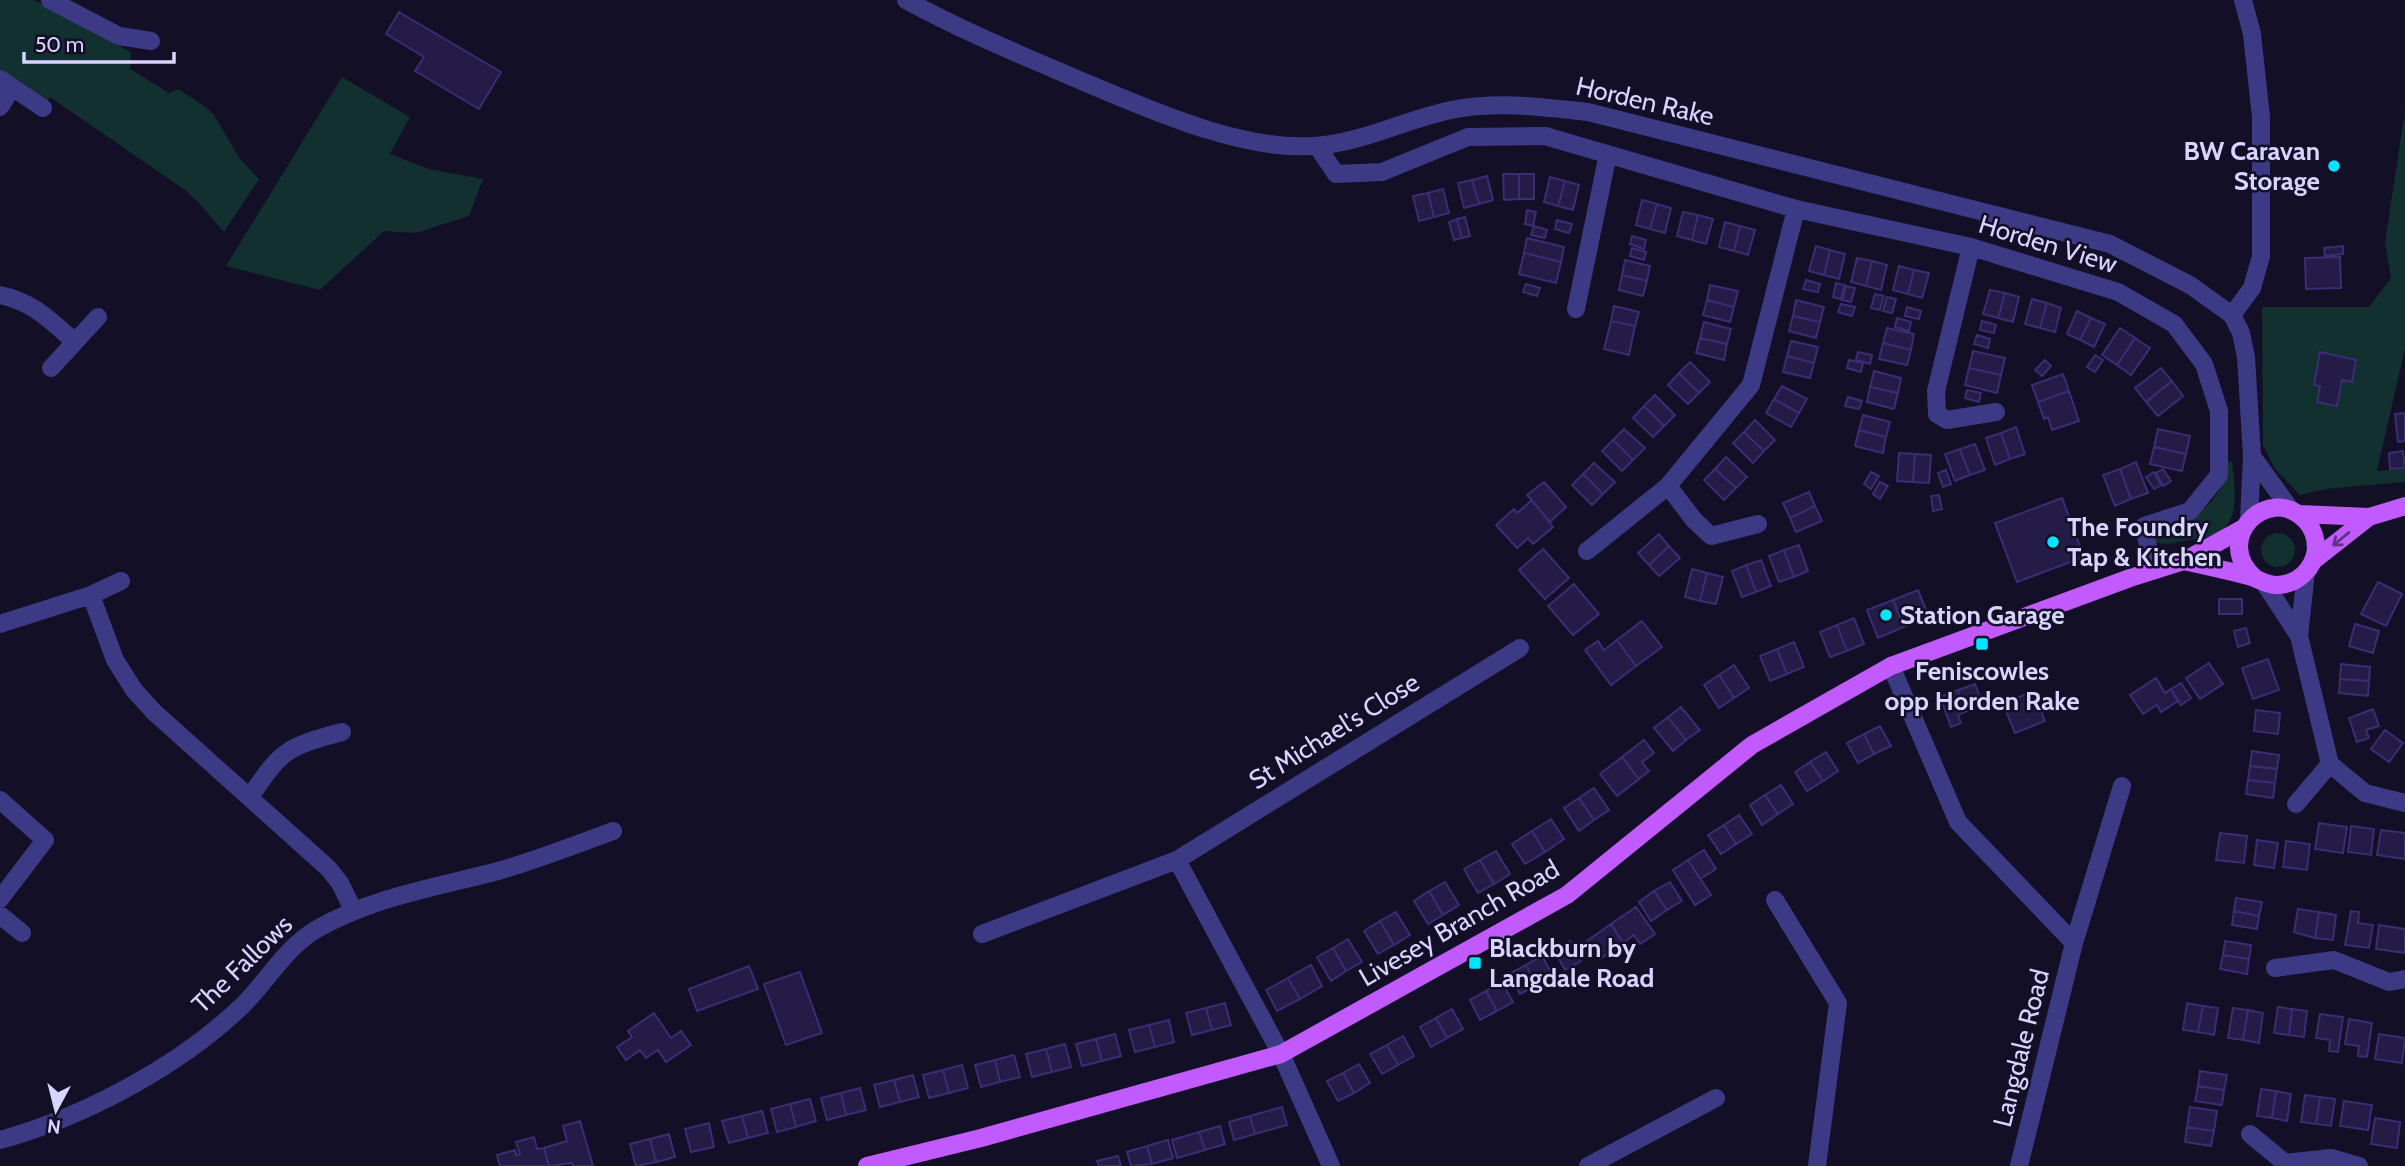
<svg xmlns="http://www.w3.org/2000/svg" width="2405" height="1166" font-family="Cabin,sans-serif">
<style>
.green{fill:#12302f}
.building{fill:#241b47;stroke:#3b2d73;stroke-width:2}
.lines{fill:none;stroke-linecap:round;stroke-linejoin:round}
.minor{stroke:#3d3a85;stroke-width:18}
.tertiary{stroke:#3d3a85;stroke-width:18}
.primary{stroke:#c25bff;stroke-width:18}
.oneway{stroke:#623188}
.poi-dot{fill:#00e5ff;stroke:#130f26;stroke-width:2.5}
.labels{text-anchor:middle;stroke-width:5;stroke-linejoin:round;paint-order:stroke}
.street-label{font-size:26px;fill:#d9d4ff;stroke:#130f26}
.poi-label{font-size:26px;font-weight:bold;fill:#d9d4ff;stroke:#130f26;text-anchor:start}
</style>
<rect width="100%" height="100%" fill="#130f26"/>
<path class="green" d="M0 0H34L131 52 130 69 169 93 178 89 206 107 214 115 240 159 259 179 224 232 199 203 185 190 50 97 46 102 0 72Z
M342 77 410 117 390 154 429 169 483 179 469 216 416 233 384 231 320 290 226 266Z
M2405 110V348L2377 471 2405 469V482L2325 489 2300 495 2275 469 2263 445 2262 307H2369L2391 278 2385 243Z
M2228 461 2232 462C2234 483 2241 516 2221 531 2212 538 2199 538 2189 540 2175 543 2164 547 2151 540L2156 531C2196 516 2221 508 2228 461Z
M2261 550a17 17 0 1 1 34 0a17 17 0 1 1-34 0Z"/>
<path class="building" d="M399 12 501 72 479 109 415 71 424 57 386 34Z
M1503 174H1519V199L1504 200Z
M1519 174H1534V199H1519Z
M1487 176 1493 200 1479 204 1472 180Z
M1550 177 1565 181 1558 206 1544 202Z
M1472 180 1479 204 1464 208 1458 183Z
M1565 181 1579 185 1573 210 1558 206Z
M1443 189 1449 213 1434 217 1428 193Z
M1428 193 1434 217 1419 221 1413 196Z
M1642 200 1657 204 1650 229 1636 225Z
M1657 204 1671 208 1665 233 1650 229Z
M1527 210 1536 212 1533 226 1525 224Z
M1683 212 1698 215 1692 240 1677 236Z
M1698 215 1713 219 1706 244 1692 240Z
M1465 217 1470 236 1462 238 1457 219Z
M1457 219 1462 238 1454 240 1449 222Z
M1557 220 1572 224 1569 233 1555 229Z
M1725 222 1740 226 1734 251 1719 247Z
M1534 226 1547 230 1545 238 1531 235Z
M1740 226 1755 230 1748 255 1734 251Z
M1632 236 1646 240 1644 249 1630 244Z
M1527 238 1564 247 1561 262 1524 253Z
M1816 246 1830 250 1824 275 1809 271Z
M2343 246V254L2325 256 2324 248Z
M1632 248 1646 252 1644 260 1630 256Z
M1830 250 1845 254 1839 279 1824 275Z
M1524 253 1561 262 1556 283 1519 274Z
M2340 257 2341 288 2306 289 2305 258Z
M1857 258 1872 261 1866 286 1851 282Z
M1625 260 1650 266 1647 281 1622 275Z
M1872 261 1887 265 1881 290 1866 286Z
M1899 266 1914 270 1908 294 1893 290Z
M1914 270 1929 273 1922 298 1908 294Z
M1622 275 1647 281 1643 296 1619 290Z
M1806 280 1820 284 1818 292 1803 289Z
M1836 283 1845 285 1841 299 1833 297Z
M1526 284 1540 288 1537 296 1523 292Z
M1710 285 1738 291 1734 307 1707 300Z
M1846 286 1855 288 1851 302 1842 300Z
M1990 290 2005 293 1998 318 1983 314Z
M2005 293 2019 297 2013 322 1998 318Z
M1875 294 1884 296 1880 310 1871 308Z
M1887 297 1896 299 1892 313 1883 311Z
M2032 299 2047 303 2040 328 2025 324Z
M1707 300 1734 307 1730 322 1703 315Z
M1796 300 1824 307 1820 322 1793 316Z
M2047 303 2061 308 2055 332 2040 328Z
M1841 304 1855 307 1852 316 1838 312Z
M1614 306 1639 312 1635 326 1611 321Z
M1907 307 1921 311 1919 319 1905 316Z
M2077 311 2091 318 2080 340 2067 334Z
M1793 316 1820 322 1816 338 1789 331Z
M1897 318 1911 322 1909 331 1895 327Z
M2091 318 2105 324 2094 347 2080 340Z
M1611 321 1635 326 1629 355 1604 349Z
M1982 321 1996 325 1994 333 1980 330Z
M1704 322 1731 329 1727 344 1700 338Z
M1887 328 1914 334 1911 350 1883 343Z
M2120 328 2135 338 2117 365 2102 355Z
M1977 335 1990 339 1988 348 1974 344Z
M1700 338 1727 344 1724 360 1696 353Z
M2135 338 2150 348 2131 375 2117 365Z
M1791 341 1818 347 1814 363 1787 356Z
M1883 343 1911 350 1907 365 1879 359Z
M1973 351 2005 358 2001 375 1969 368Z
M1858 352 1872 355 1870 364 1856 360Z
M2320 352 2356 360 2352 382 2342 380 2337 406 2317 402 2320 386 2314 385Z
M2095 355 2103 360 2095 372 2087 367Z
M1787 356 1814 363 1810 378 1783 372Z
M1849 360 1863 363 1861 372 1847 368Z
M2045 360 2051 366 2042 376 2035 370Z
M1690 362 1710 382 1699 393 1679 373Z
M1969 368 2001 375 1997 393 1965 385Z
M2161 368 2172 381 2146 402 2135 388Z
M1874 371 1901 378 1898 393 1870 387Z
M1679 373 1699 393 1688 404 1668 385Z
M2063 374 2069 391 2038 402 2032 385Z
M2172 381 2183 396 2158 416 2146 402Z
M1782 386 1807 399 1799 413 1774 399Z
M1870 387 1898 393 1894 409 1867 402Z
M1967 390 1981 393 1979 402 1965 398Z
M2069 391 2079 421 2052 430 2048 417 2044 419 2038 402Z
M1655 395 1675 415 1664 426 1644 406Z
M1848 397 1862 401 1859 409 1845 406Z
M1774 399 1799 413 1791 427 1766 413Z
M1644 406 1664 426 1653 437 1633 418Z
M2405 413V441L2398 442 2395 414Z
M1863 415 1890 422 1886 437 1859 430Z
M1755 420 1775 440 1764 451 1744 432Z
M2016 427 2025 454 2010 459 2001 433Z
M1624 429 1645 448 1633 460 1613 440Z
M2158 429 2190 436 2186 454 2154 447Z
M1859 430 1886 437 1883 453 1855 446Z
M1744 432 1764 451 1753 463 1733 443Z
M2001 433 2010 459 1995 465 1986 438Z
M1613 440 1633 460 1622 471 1602 451Z
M1975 444 1985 470 1970 475 1960 449Z
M2154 447 2186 454 2182 471 2150 464Z
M1960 449 1970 475 1955 481 1945 454Z
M2403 451 2405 468 2390 469 2389 453Z
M1899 453 1915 454 1913 482 1897 481Z
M1915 454 1931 455 1929 483 1913 482Z
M1726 457 1747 477 1736 488 1715 469Z
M2136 462 2148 493 2131 499 2120 469Z
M1594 463 1615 482 1603 494 1583 474Z
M1715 469 1736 488 1724 500 1704 480Z
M2120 469 2131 499 2115 506 2103 475Z
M2163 469 2171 481 2163 486 2156 473Z
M1946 470 1951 484 1943 487 1938 473Z
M1871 472 1879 476 1871 489 1864 484Z
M2154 472 2161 485 2154 489 2146 477Z
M1583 474 1603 494 1592 505 1572 485Z
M1544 482 1566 507 1550 522 1527 495Z
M1880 482 1888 486 1880 499 1873 494Z
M1809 492 1815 506 1790 518 1783 503Z
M1939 495 1942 509 1933 511 1931 496Z
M2062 498 2084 557 2017 582 1995 523Z
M1532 500 1553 527 1533 544 1528 538 1517 548 1496 525 1514 509 1517 513Z
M1815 506 1822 521 1796 532 1790 518Z
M1659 534 1669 546 1649 565 1638 553Z
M1799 545 1808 571 1794 577 1784 550Z
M1669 546 1680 558 1659 576 1649 565Z
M1543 549 1569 578 1545 599 1519 570Z
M1784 550 1794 577 1779 582 1769 556Z
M1761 560 1771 586 1756 592 1746 565Z
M1746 565 1756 592 1742 597 1732 571Z
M1692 569 1707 573 1700 601 1685 597Z
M1707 573 1723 577 1716 604 1700 601Z
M2378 582 2402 594 2386 626 2361 614Z
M1574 584 1599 614 1573 635 1548 606Z
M1918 590 1929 617 1904 627 1893 600Z
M2219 599H2242V614H2219Z
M1893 600 1904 627 1878 638 1867 610Z
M1854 618 1864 644 1847 651 1837 625Z
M1642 621 1662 647 1636 666 1617 640Z
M2355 624 2379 631 2373 653 2349 646Z
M1837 625 1847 651 1830 657 1820 632Z
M2246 628 2250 643 2238 647 2234 631Z
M1617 640 1636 666 1611 685 1585 650 1598 641 1604 650Z
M1794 642 1804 667 1787 674 1777 649Z
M1777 649 1787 674 1770 681 1760 656Z
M2268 659 2279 690 2253 699 2242 668Z
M2209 663 2223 684 2200 699 2186 678Z
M2341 664 2370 667 2369 681 2340 679Z
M1734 665 1749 688 1734 698 1719 675Z
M1719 675 1734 698 1719 708 1704 685Z
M2156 678 2165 693 2171 689 2178 701 2161 712 2157 705 2143 714 2130 695Z
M2340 679 2369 681 2368 696 2339 693Z
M2181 683 2191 698 2181 705 2171 689Z
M1975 684 1983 705 1965 712 1958 690Z
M1958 690 1965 712 1958 715 1961 723 1951 727 1940 697Z
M2033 691 2045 721 2015 733 2003 704Z
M1681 707 1700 730 1686 740 1668 717Z
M2373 709 2379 726 2366 730 2369 738 2357 742 2349 718Z
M2256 710 2280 713 2278 734 2254 731Z
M1668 717 1686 740 1673 751 1654 728Z
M1880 726 1891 746 1874 754 1864 734Z
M2385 730 2403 743 2389 762 2371 749Z
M1864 734 1874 754 1858 763 1847 743Z
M1644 740 1654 753 1642 762 1649 771 1639 779 1622 757Z
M2252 751 2279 755 2277 769 2250 766Z
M1826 752 1838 771 1823 781 1810 762Z
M1622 757 1639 779 1617 796 1600 774Z
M1810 762 1823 781 1807 791 1795 772Z
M2250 766 2277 769 2275 783 2248 780Z
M2248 780 2275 783 2273 798 2246 794Z
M1781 785 1793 804 1778 814 1765 795Z
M1594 788 1609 810 1594 820 1579 798Z
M1765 795 1778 814 1762 825 1750 805Z
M1579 798 1594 820 1579 831 1564 808Z
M1739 815 1752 834 1736 844 1724 825Z
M1551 819 1564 839 1545 852 1532 831Z
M2319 823 2347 827 2343 853 2315 849Z
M1724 825 1736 844 1721 854 1708 835Z
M2351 826 2374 829 2371 855 2348 852Z
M2381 830 2405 833V859L2377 855Z
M1532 831 1545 852 1525 864 1512 844Z
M2220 833 2247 836 2244 863 2216 860Z
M2257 840 2278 843 2274 868 2254 865Z
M2286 841 2310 844 2307 870 2283 867Z
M1704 850 1716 869 1700 879 1688 860Z
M1496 851 1510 874 1494 884 1480 860Z
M1480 860 1494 884 1478 893 1464 869Z
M1688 860 1711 895 1695 905 1673 870Z
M1445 882 1459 905 1443 915 1429 891Z
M1670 882 1682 901 1667 910 1654 891Z
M1429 891 1443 915 1428 924 1414 901Z
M1654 891 1667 910 1651 921 1639 902Z
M2236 898 2262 902 2259 916 2234 911Z
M1636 907 1655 934 1640 944 1634 935 1623 943 1611 924Z
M2298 909 2319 912 2315 938 2294 932Z
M2234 911 2259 916 2257 929 2232 925Z
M2351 911 2359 912 2358 923 2373 925 2369 948 2345 945Z
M1396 912 1410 935 1394 945 1380 921Z
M2319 912 2336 915 2333 940 2315 938Z
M1380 921 1394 945 1378 954 1364 931Z
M1611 924 1623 943 1600 959 1587 941Z
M2379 925 2405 929V953L2376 949Z
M1348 939 1362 962 1346 971 1333 948Z
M1570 941 1581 961 1565 970 1554 950Z
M2225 941 2251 945 2249 959 2223 955Z
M1333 948 1346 971 1331 981 1317 957Z
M2223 955 2249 959 2247 974 2220 969Z
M1542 956 1553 976 1537 985 1526 965Z
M1311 965 1322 986 1300 999 1288 978Z
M1526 965 1537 985 1520 994 1509 974Z
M749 966 758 989 697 1011 689 989Z
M800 972 822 1033 786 1045 764 984Z
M1288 978 1300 999 1277 1011 1266 990Z
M1502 982 1513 1002 1497 1011 1486 991Z
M1486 991 1497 1011 1480 1020 1470 1000Z
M1225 1003 1231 1025 1212 1030 1206 1008Z
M2187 1003 2203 1006 2198 1032 2183 1030Z
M2203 1006 2218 1008 2214 1035 2198 1032Z
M2278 1007 2292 1009 2289 1035 2274 1033Z
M1206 1008 1212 1030 1192 1035 1186 1013Z
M2233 1008 2248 1010 2243 1040 2228 1038Z
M1452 1009 1463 1029 1447 1038 1436 1018Z
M2292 1009 2307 1011 2304 1037 2289 1035Z
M2248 1010 2263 1013 2259 1043 2243 1040Z
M654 1013 671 1038 681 1031 691 1045 666 1062 658 1050 646 1058 640 1050 626 1060 617 1047 632 1037 628 1031Z
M2320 1014 2343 1017 2338 1052 2329 1051 2330 1040 2316 1038Z
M1436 1018 1447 1038 1431 1047 1420 1027Z
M2349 1019 2372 1023 2367 1057 2358 1056 2359 1046 2345 1044Z
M1169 1020 1174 1042 1155 1047 1149 1025Z
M1149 1025 1155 1047 1135 1052 1129 1030Z
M1115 1034 1121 1056 1102 1061 1096 1039Z
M2379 1034 2405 1038 2402 1063 2375 1059Z
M1403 1036 1414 1056 1398 1065 1387 1045Z
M1096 1039 1102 1061 1082 1066 1076 1044Z
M1065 1044 1071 1067 1052 1072 1046 1049Z
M1387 1045 1398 1065 1382 1074 1370 1054Z
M1046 1049 1052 1072 1032 1077 1026 1054Z
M1014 1055 1020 1077 1000 1082 995 1060Z
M995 1060 1000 1082 981 1087 975 1065Z
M1359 1064 1370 1083 1354 1093 1343 1073Z
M962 1065 968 1088 949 1093 943 1070Z
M943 1070 949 1093 929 1098 923 1075Z
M2200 1071 2227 1075 2224 1090 2198 1086Z
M1343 1073 1354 1093 1338 1101 1327 1081Z
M913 1075 919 1097 900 1102 894 1080Z
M894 1080 900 1102 880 1107 874 1085Z
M2198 1086 2224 1090 2222 1105 2195 1101Z
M860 1088 866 1110 846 1115 841 1093Z
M2261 1089 2276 1091 2272 1118 2257 1116Z
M2276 1091 2291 1094 2287 1121 2272 1118Z
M841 1093 846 1115 827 1120 821 1098Z
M2305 1095 2320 1097 2316 1124 2301 1122Z
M2320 1097 2335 1099 2331 1126 2316 1124Z
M810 1099 816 1121 796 1127 790 1104Z
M2344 1101 2372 1105 2368 1130 2340 1126Z
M790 1104 796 1127 777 1132 771 1109Z
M1282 1107 1287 1125 1255 1134 1250 1116Z
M2190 1107 2217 1111 2214 1131 2187 1127Z
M762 1111 768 1133 748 1138 742 1116Z
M742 1116 748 1138 729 1143 722 1121Z
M1250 1116 1255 1134 1234 1140 1229 1122Z
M2375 1118 2400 1122 2397 1148 2371 1144Z
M580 1121 593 1166H573L572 1163 549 1166 544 1148 567 1141 563 1126Z
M709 1123 714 1147 691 1152 685 1129Z
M1220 1126 1225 1144 1205 1150 1199 1132Z
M2187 1127 2214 1131 2211 1146 2185 1142Z
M1199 1132 1205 1150 1177 1158 1172 1140Z
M669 1134 675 1157 656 1162 650 1139Z
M534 1137 537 1149 544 1148 549 1166H500L497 1155 515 1150 516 1155 520 1154 516 1142Z
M650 1139 656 1162 636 1166 630 1144Z
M1168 1140 1173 1158 1152 1164 1147 1146Z
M1147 1146 1152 1164 1131 1166 1127 1152Z
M1118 1156 1121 1166H1099L1097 1161Z"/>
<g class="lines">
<path class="minor" d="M50 0 119 36 151 41
M0 79 43 108
M0 107 12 88
M1317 146 1336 174 1382 172 1468 137 1545 136 1796 209 1971 247 2118 292 2174 324 2204 364 2219 411V475L2190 511 2144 526 2153 571
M1971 247 1936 391 1937 414 1947 420 1996 412
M0 295C32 301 51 321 75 342
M1576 309 1608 154
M2232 315 2252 288 2261 256V117L2252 34 2243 0
M51 368 98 317
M1668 486 1694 520 1711 536 1758 524
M1587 551 1668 486 1751 385 1796 209
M2265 584 2299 636 2330 764 2365 793 2405 803
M91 595 115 660 134 690 154 712 328 868 340 883 353 910
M0 624 91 595 121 581
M2299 636 2306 572
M1891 666 1958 822 2074 943 2019 1166
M250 797C282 749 287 747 342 732
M0 800 45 840 0 899
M2296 804 2330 764
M1177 860 1281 1054 1331 1166
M1775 900 1838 1003 1817 1166
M0 915 22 933
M982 934 1177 860 1520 648
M2074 943 2122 786
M2275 968 2334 960 2389 982 2405 979
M2250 1134 2285 1163 2331 1158 2359 1166
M0 1140C84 1117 180 1066 243 1005 268 980 286 947 317 929 373 897 437 887 498 871 537 860 575 845 613 831
M1588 1166 1716 1098"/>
<path class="tertiary" d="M906 0C959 29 1014 52 1070 76 1139 105 1237 151 1313 146 1362 143 1404 120 1451 110 1496 101 1543 107 1588 112L2110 244 2190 285 2232 315 2241 333 2246 357 2252 456 2249 520
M2252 456 2291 510"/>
<path class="primary" d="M2299 514 2369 517 2405 506
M2184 561C2206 566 2230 571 2252 577 2260 580 2267 585 2277 585 2297 585 2314 569 2316 549 2316 538 2312 527 2305 520 2268 482 2211 540 2255 578
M2313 561 2369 517
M867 1166 981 1138 1281 1054 1567 895 1752 745 1891 666 2130 578 2184 561 2242 529"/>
</g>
<defs><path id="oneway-shaft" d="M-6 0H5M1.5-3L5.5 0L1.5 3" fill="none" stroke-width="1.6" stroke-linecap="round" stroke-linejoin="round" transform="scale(1.75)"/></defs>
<use class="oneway" href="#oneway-shaft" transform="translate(2341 539) rotate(141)"/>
<g class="poi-dot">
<circle cx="2334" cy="166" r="7"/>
<circle cx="2053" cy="542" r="7"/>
<circle cx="1886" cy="615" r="7"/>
<rect x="1975" y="637" width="14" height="14" rx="3.5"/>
<rect x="1468" y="956" width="14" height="14" rx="3.5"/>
</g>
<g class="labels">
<g class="street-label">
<text transform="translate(1645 101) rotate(13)" y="9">Horden Rake</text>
<text transform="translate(2048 244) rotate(17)" y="9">Horden View</text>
<text transform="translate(1334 731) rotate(-32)" y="9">St Michael's Close</text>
<text transform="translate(1459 923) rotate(-30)" y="9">Livesey Branch Road</text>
<text transform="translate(242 964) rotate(-44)" y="9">The Fallows</text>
<text transform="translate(2021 1048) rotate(-76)" y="9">Langdale Road</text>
</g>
<g class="poi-label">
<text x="2320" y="160" text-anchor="end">BW Caravan<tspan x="2320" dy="30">Storage</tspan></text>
<text x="2067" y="536">The Foundry<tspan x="2067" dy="30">Tap &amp; Kitchen</tspan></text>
<text x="1900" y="624">Station Garage</text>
<text x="1982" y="680" text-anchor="middle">Feniscowles<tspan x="1982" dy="30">opp Horden Rake</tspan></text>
<text x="1489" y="957">Blackburn by<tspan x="1489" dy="30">Langdale Road</tspan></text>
</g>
</g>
<g transform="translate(56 1110) rotate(187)" stroke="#130f26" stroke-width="5" paint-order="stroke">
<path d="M0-5L12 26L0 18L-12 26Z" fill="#d9d4ff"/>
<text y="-10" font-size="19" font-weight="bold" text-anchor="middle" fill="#d9d4ff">N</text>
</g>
<path d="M24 52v10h150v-10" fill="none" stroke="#d9d4ff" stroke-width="3.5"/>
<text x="35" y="52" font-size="21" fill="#d9d4ff" stroke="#130f26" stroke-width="5" paint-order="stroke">50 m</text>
</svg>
